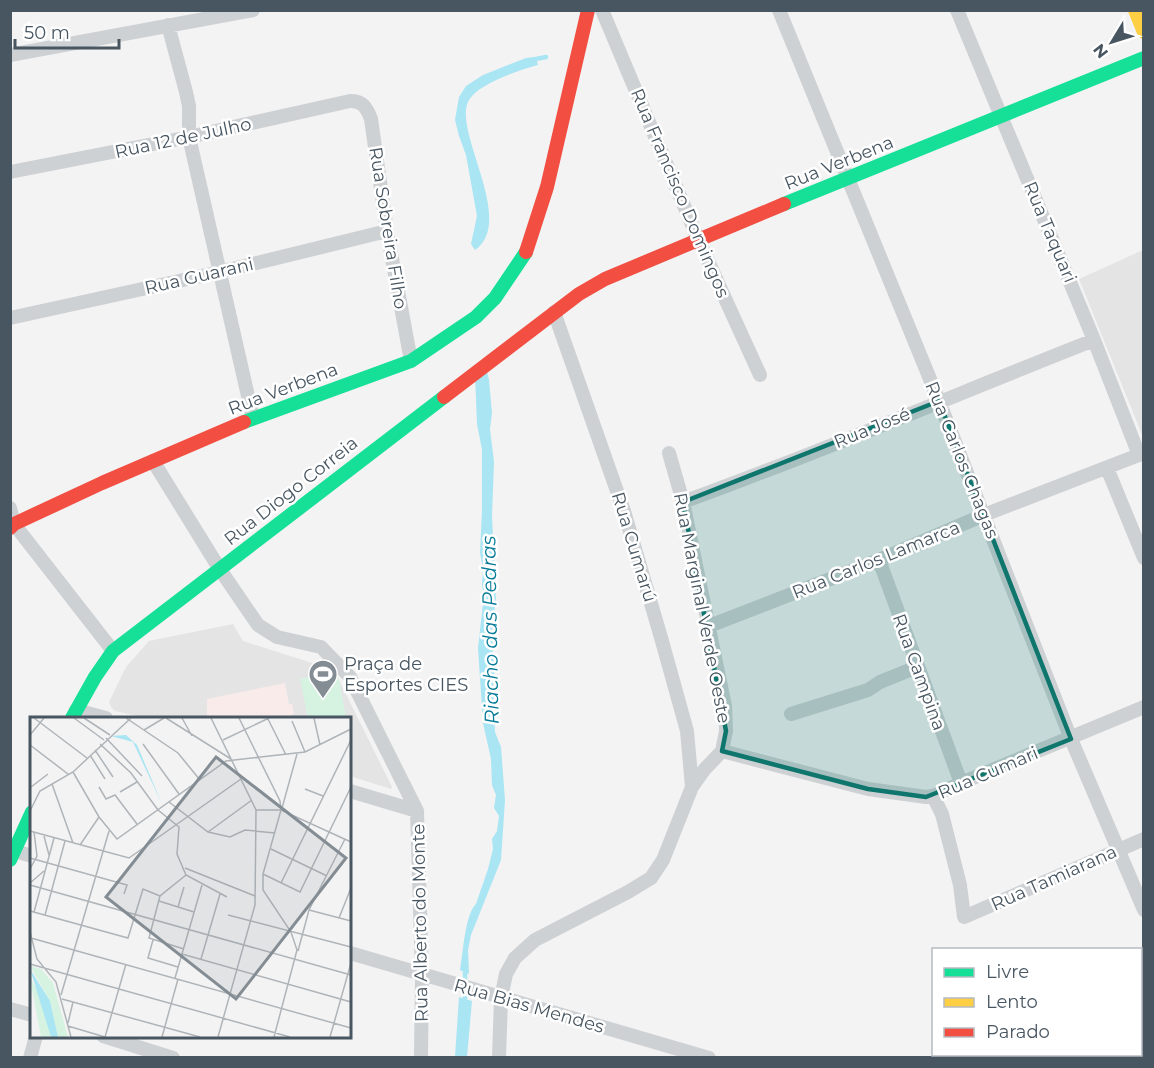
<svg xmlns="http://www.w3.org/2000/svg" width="1154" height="1068" font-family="Montserrat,sans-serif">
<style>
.education{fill:#e4e4e5}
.medical{fill:#f8ebea}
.green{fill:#d6f3e1}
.water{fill:#a9e5f3}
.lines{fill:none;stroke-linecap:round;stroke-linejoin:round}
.stream{stroke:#a9e5f3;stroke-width:4.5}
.street{stroke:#ced1d4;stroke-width:14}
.fast{stroke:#16e098;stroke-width:14}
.slow{stroke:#ffcf43;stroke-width:14}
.jam{stroke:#f24e42;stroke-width:14}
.marked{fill:#0f766e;fill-opacity:0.2;stroke:#0f766e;stroke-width:4.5;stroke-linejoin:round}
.labels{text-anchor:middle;stroke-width:5;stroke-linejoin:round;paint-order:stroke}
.street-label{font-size:18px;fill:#485661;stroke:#fff}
.poi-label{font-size:18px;fill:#485661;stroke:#fff;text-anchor:start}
.water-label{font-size:20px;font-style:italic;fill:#057b98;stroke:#fff}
.inset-road{fill:none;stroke:#afb4b9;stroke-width:1.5}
.view{fill:#848d94;fill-opacity:0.15;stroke:#848d94;stroke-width:3}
.inset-edge{fill:none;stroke:#485661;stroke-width:3}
</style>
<rect width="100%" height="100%" fill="#f3f3f3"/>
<path class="education" d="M1143 250 1144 252 1143 437 1079 279Z
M233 624 243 641 334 670 392 787 391 789 350 776V718H292L291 714H294L289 704 207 699V718H146L115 711 111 707 109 702 126 667 149 641Z"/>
<path class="medical" d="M285 683 289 704H292L294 714 291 715 292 718H207V699Z"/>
<path class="green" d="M335 672 339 680 346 718H308L300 679Z"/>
<path class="water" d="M536 57 538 65C520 70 479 83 469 100 451 130 517 220 475 250L471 244 477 216 466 155 459 136 455 120 459 97 466 86 483 75 526 58Z
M486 367 489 380 492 413 490 429 494 462 492 515 496 601 492 624 493 658 495 668 493 686 495 732 501 747 505 800 501 860 471 935 468 950 469 974 460 970C463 954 465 914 476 904L488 869 493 849 492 839 497 831 499 816 494 808 496 795 492 785 491 759 483 723 478 648 484 595 482 585 483 568 480 553 482 510V450L477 424 475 375Z
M459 997 472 1001 467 1057H455Z"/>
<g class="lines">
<path class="stream" d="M531 60 546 57
M465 1004V967"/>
<path class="street" d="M602 10 698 239 760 375
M779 10 939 401 1071 739 1144 910
M957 10 1094 340 1139 455
M168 25 186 92 189 106V137L253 418
M10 55 253 10
M10 172 189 137 350 101C362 100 367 108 371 119L387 231 411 361
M554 312 624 511 662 641 687 731 692 787
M10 318 220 272 387 231
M153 461 219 568 258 625 277 637 321 647 350 677 417 811 422 975 421 1058
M1107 468 1144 558
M683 502C821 452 957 394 1094 340
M10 508 14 524 113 651
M879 560 961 783
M709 626 879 560 984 515 1144 453
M76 710 106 718
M791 714 868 690 880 682 917 667
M722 751 868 789 926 797 933 796 961 783 1144 707
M350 791 417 811
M933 796 942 814 960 885 964 917 1144 839
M15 851 32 856
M350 953 709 1058
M10 1009 32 1015
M103 1036 173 1058
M1028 1054 1030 1058
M30 1058 36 1036
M499 1058 501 998 506 974 515 958 535 940 628 892 651 878 663 860 692 787 704 770 722 751 726 731 725 706 683 502 669 453"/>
<path class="fast" d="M784 204 1144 58
M244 422 411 361 476 317 495 298 526 252
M72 718 95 677 113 651 444 397
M10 860 32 812"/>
<path class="slow" d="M1135 10 1144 32"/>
<path class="jam" d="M526 252 547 187 588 10
M444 397 579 294 605 279 784 204
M10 528 14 524 102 483 244 422"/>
</g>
<path class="marked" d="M939 401 1071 739 926 797 868 789 722 751 726 731 683 502Z"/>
<defs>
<g id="stadium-pin" transform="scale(1.5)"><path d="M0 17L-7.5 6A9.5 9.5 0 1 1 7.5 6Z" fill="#848d94" stroke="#fff"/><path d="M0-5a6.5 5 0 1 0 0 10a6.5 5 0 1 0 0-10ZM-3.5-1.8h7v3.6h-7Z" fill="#fff"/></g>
</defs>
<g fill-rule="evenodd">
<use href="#stadium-pin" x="323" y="674"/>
</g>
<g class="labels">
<g class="street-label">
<text transform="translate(183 138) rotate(-12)" y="6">Rua 12 de Julho</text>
<text transform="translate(839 163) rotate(-22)" y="6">Rua Verbena</text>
<text transform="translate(680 193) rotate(67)" y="6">Rua Francisco Domingos</text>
<text transform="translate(388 228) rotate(81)" y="6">Rua Sobreira Filho</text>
<text transform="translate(1050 232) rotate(67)" y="6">Rua Taquari</text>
<text transform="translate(199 276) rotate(-13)" y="6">Rua Guarani</text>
<text transform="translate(283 389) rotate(-21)" y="6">Rua Verbena</text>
<text transform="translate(872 428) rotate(-22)" y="6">Rua José</text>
<text transform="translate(962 460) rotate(68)" y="6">Rua Carlos Chagas</text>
<text transform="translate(291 491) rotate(-38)" y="6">Rua Diogo Correia</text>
<text transform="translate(634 547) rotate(73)" y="6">Rua Cumarú</text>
<text transform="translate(876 560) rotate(-22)" y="6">Rua Carlos Lamarca</text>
<text transform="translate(702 608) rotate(79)" y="6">Rua Marginal Verde Oeste</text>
<text transform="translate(919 672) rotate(70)" y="6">Rua Campina</text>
<text transform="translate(988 773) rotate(-23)" y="6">Rua Cumari</text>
<text transform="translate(1054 878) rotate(-24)" y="6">Rua Tamiarana</text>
<text transform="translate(420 923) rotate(-91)" y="6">Rua Alberto do Monte</text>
<text transform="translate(529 1006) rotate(16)" y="6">Rua Bias Mendes</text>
</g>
<g class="poi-label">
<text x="344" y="670">Praça de<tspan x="344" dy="21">Esportes CIES</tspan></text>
</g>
<g class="water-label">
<text transform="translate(490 630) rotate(-91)" y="7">Riacho das Pedras</text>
</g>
</g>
<g transform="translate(30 717)">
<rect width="321" height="321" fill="#f3f3f3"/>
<path d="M0 249 11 252 23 266 38 320H28L20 284ZM0 261 11 280 21 320H11Z" fill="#d6f3e1"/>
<path d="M96 18 107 28 132 87 103 25 81 19ZM0 252 20 284 28 320H21Z" fill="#a9e5f3"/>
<path class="inset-road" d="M4 1 57 41M44 1 74 23M54 1 80 18M96 1 148 36 170 63M136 1 201 42M152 1 162 19M181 1 226 93 225 188 188 320M209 1 250 84 251 93 233 157V173L261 215 267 233 244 320M284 1 290 28M238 2 256 38M262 4 275 35M114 13 134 1M0 18 14 1M76 21 112 59M193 23 239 1M70 27 101 56 128 93 149 110 147 137 156 158 197 180M113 27 149 77M0 28 38 57M65 33 83 60M60 38 75 62M43 55 69 100 87 122 196 44 275 35 321 12M22 67 43 126M1 70 18 57M69 70 76 82 85 78 107 107M275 72 293 79M90 75 107 65M139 85 178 115 200 120 215 113 245 116M252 91 267 37M226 93H251L321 125M0 94 10 74 43 55 101 1M0 114 99 141 211 62M178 115 222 83M14 119 19 138M50 128 69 100M241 132 297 159M0 141 97 168 94 177M155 151 225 179M0 152 7 139 4 115M233 157 270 175 321 70M0 166 14 154M251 166 321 23M0 168 321 258M129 184 164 195M148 190 154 170M279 193 321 204M0 194 98 221 113 172 130 179M4 195 24 121M15 198 35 124M198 198 321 230M309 201 321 171M0 215 7 242 26 265 41 320M1 221 321 311M123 223 118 241 148 250M154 232 119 221 130 179 156 158M268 234 279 193 315 122M152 237 321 285M171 242 190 177M0 247 260 320M145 261 172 168M31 278 79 114M32 282 170 320M38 306 43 285M38 309 75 320M75 320 96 247M132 320 148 262M300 320 321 246"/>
<path class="view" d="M186 40 316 141 206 282 76 180Z"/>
<rect width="321" height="321" class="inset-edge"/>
</g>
<rect width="1154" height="1068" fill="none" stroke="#485661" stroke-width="24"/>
<rect x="932" y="948" width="210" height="108" fill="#ffffff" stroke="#b6bbc0" stroke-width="1.5"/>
<rect x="944" y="968" width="30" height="9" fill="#16e098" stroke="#b6bbc0" stroke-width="1.5"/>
<text x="986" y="978" font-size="18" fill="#485661">Livre</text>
<rect x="944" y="998" width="30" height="9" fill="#ffcf43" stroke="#b6bbc0" stroke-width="1.5"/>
<text x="986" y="1008" font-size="18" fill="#485661">Lento</text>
<rect x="944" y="1028" width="30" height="9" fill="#f24e42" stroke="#b6bbc0" stroke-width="1.5"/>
<text x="986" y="1038" font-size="18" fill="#485661">Parado</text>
<g transform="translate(1112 42) rotate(232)" stroke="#ffffff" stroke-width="4.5" paint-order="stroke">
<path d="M0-4.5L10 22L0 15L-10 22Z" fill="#485661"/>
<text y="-9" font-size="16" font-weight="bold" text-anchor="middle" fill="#485661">N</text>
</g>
<path d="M15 39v9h104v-9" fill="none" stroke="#485661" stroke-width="3"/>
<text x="24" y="39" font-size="18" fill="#485661" stroke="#ffffff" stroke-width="4.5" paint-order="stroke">50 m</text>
</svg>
